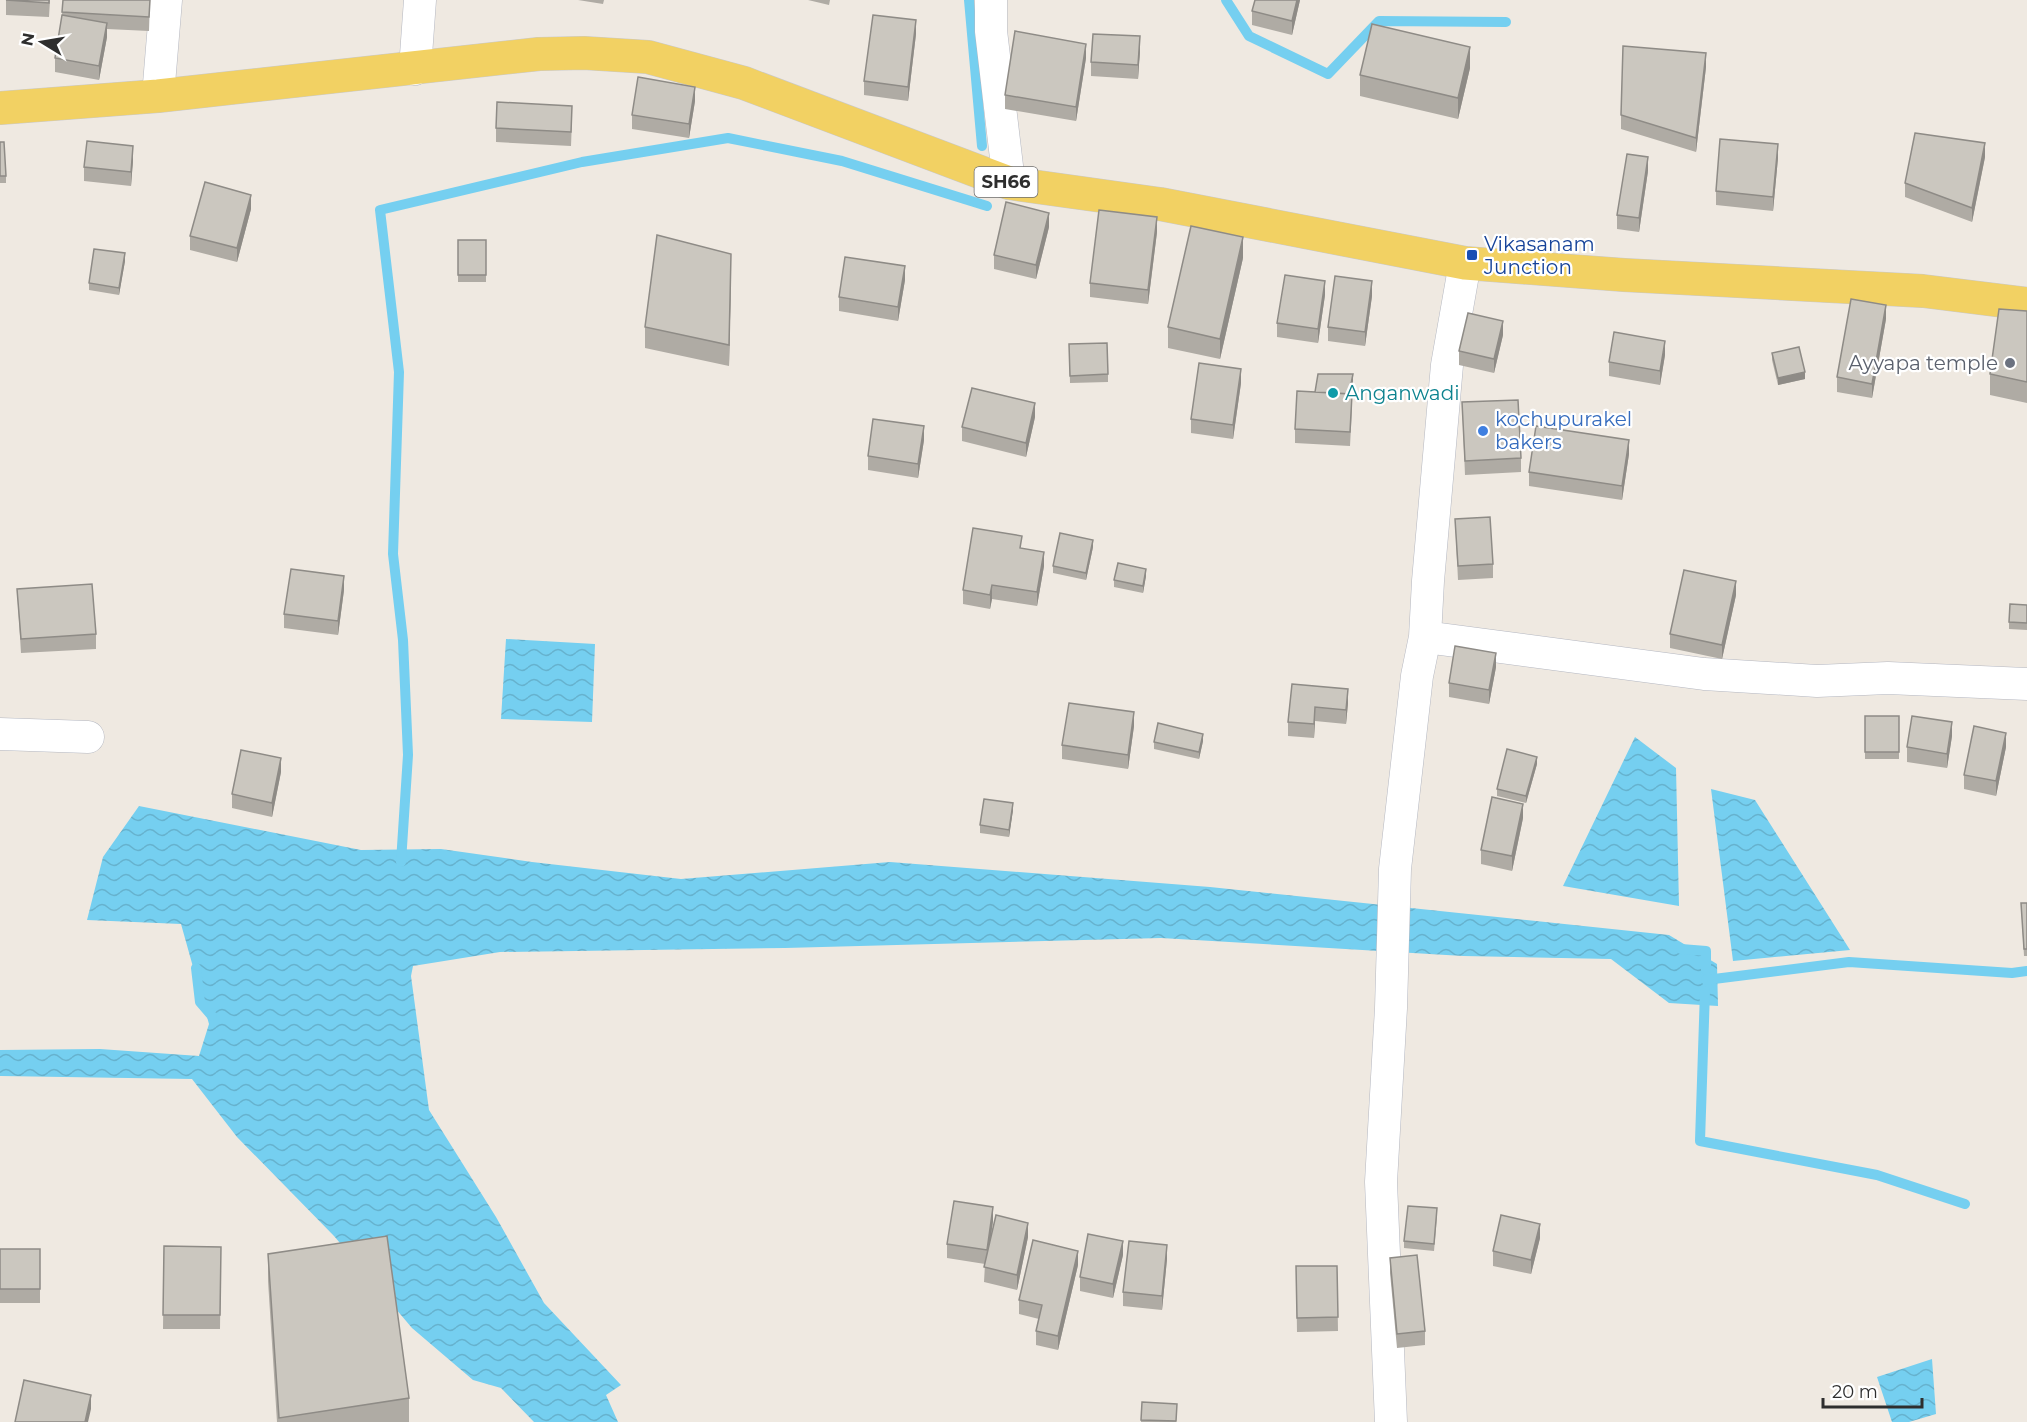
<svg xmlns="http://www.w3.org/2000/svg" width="2027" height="1422" font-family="Montserrat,sans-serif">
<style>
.water{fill:url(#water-waves)}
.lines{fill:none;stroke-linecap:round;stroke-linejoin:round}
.stream{stroke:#75cff0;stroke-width:10}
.street-casing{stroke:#b4b7c1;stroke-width:33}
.primary-casing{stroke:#c9c9c9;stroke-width:34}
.street{stroke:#fff;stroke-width:32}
.primary{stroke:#f2d163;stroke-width:33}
.wall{fill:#afaba4}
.shaded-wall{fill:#8e8b86}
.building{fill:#cbc7bf;stroke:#8e8b86;stroke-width:1.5}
.transit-dot{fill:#1a4fb4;stroke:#fff;stroke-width:2}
.worship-dot{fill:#6b7280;stroke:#fff;stroke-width:2}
.culture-dot{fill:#0f9aa8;stroke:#fff;stroke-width:2}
.shop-dot{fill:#3f7fe0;stroke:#fff;stroke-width:2}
.labels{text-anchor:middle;stroke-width:4.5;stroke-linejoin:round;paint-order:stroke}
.shield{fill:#fff;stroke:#6d6d6d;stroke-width:1.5}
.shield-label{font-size:18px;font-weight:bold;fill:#2e2e2e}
.transit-label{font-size:20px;fill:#164399;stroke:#fff;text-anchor:start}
.worship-label{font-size:20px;fill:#5b616d;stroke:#fff;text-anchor:end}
.culture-label{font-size:20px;fill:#0d838f;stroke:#fff;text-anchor:start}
.shop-label{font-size:20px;fill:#366cbe;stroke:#fff;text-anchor:start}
</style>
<defs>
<pattern id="water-waves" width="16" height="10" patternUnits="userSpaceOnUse" patternTransform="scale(1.5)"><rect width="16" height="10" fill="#75cff0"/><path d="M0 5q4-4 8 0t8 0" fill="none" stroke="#66b2ce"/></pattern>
</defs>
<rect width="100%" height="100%" fill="#efe9e1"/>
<path class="water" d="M506 639 595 644 592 722 501 719Z
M1635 737 1676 768 1679 906 1563 886Z
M1711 789 1755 800 1850 950 1733 961Z
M139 806 361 850 441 849 532 862 681 879 890 862 1210 887 1669 935 1717 964 1718 1006 1669 1003 1611 959 1463 956 1161 938 785 948 500 952 413 966 411 976 429 1110 496 1217 544 1303 621 1385 606 1395 618 1422H534L501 1388 473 1380 412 1328 334 1236 237 1137 192 1079 0 1076V1050L100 1049 199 1056 209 1024 181 924 87 920 103 857Z
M1932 1359 1936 1414 1909 1422H1892L1877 1377Z"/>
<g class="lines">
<path class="stream" d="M969 0 982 146
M1226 0 1249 36 1328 74 1379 21 1506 22
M401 862 408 755 403 640 393 554 399 372 380 210 582 162 728 138 842 161 987 206
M1681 949 1706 951V970
M196 968 200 1002 212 1016
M1706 980 1849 962 2012 973 2027 971
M1705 991 1700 1141 1877 1175 1965 1204"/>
<g class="street-casing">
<path id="street" d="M991 0V31L1009 183
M415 69 420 0
M158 96 166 0
M1425 637 1704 674 1817 681 1888 678 2027 684
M0 734 88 737
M1391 1422 1381 1182 1391 1008 1395 869 1417 676 1425 637 1428 581 1447 365 1465 263"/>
</g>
<g class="primary-casing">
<path id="primary" d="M0 108 158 96 539 54 584 53 648 57 744 83 1009 183 1160 204 1465 263 1624 275 1923 291 2027 304"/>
</g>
<use href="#street" class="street"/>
<use href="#primary" class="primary"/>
</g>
<path class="wall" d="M6 0H50L49 17 6 15Z
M63 0H150L149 31 107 29V37L99 80 55 72V58L62 15Z
M578 0H604L603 4Z
M808 0H830L829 5Z
M1300 0 1292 35 1252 25V11Z
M916 34 908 101 864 95V81Z
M1140 50 1138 79 1091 76V62Z
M1086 58 1076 121 1005 109V95Z
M1706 67 1696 152 1621 129V115Z
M1470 68 1458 119 1360 96V75Z
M695 101 689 138 632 129V115Z
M572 120 571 146 496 142V128Z
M0 142 6 176V183H0Z
M1985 157 1972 222 1905 197V183Z
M1778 158 1773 211 1716 205V191Z
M133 160 131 186 84 181V167Z
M1648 171 1639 232 1617 229V215Z
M251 209 237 262 190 250V236Z
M1049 227 1036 279 994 269V255Z
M1157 232 1148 304 1090 297V283Z
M458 240H486V282H458Z
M1243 258 1220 359 1168 348V327Z
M125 261 119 295 89 290V283Z
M731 275 729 366 645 348V327Z
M905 280 898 321 839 311V297Z
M1325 295 1318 343 1277 337V323Z
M1372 296 1365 346 1328 341V327Z
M2027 311V403L1990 395V374Z
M1886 319 1872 398 1837 392V377Z
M1503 335 1494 373 1459 365V351Z
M1069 344 1108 374V382L1070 383Z
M1772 353 1805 379 1778 385 1772 360Z
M1665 355 1660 385 1609 376V362Z
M1353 381 1350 394 1352 408 1350 446 1295 443V429L1315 392Z
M1241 383 1233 439 1191 433V419Z
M1462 402 1521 458V472L1465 475Z
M1035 417 1026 457 962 441V427Z
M924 440 918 478 868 470V456Z
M1629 454 1622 500 1529 486V472Z
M1455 519 1493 564V578L1458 580Z
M1093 547 1086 580 1053 573V566Z
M1022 548 1044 566 1037 606 992 599 990 609 963 604V590Z
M1146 576 1143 593 1114 587V580Z
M17 589 96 634V649L21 653Z
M344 590 338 635 284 628V614Z
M1736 595 1722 659 1670 648V634Z
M2027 605V630L2009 629V622Z
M1496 667 1489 704 1449 697V683Z
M1292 684 1348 703 1346 724 1315 721 1314 738 1288 736V722Z
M1865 716H1899V759H1865Z
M1134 726 1128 769 1062 759V745Z
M1952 736 1947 768 1907 762V747Z
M1203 741 1199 759 1154 749V742Z
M2006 747 1996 796 1964 789V775Z
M1537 764 1526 803 1497 796V789Z
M281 772 272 817 232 808V794Z
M1013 810 1009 837 980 833V825Z
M1523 818 1512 871 1481 864V850Z
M2021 903H2027V956H2024Z
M1437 1216 1434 1251 1404 1248V1241Z
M993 1221 990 1243 1028 1237 1017 1290 984 1282 985 1264 947 1258V1244Z
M1540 1238 1531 1274 1493 1266V1251Z
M164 1246 221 1247 220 1329H163Z
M0 1249H40V1303H0Z
M268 1254 409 1398V1422H277L268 1281Z
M1123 1255 1113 1298 1080 1291V1277Z
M1390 1258 1425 1331V1345L1397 1348 1390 1273Z
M1167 1259 1162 1310 1123 1306V1292Z
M1078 1265 1058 1350 1036 1345V1331L1039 1319 1019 1314V1300Z
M1296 1266H1337L1338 1331 1297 1332Z
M1177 1404 1176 1422H1141V1420Z"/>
<path class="shaded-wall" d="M1297 0H1300L1292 35V21Z
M916 20V34L908 101V87Z
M107 23V37L99 80V66Z
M1140 36V50L1138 79V65Z
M1086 44V58L1076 121V107Z
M1470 47V68L1458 119V98Z
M1706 53V67L1696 152V138Z
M695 87V101L689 138V124Z
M1985 143V157L1972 222V208Z
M1778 144V158L1773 211V197Z
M133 146V160L131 186V172Z
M1648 157V171L1639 232V218Z
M251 195V209L237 262V248Z
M1049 213V227L1036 279V265Z
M1157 217V232L1148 304V290Z
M1243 237V258L1220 359V339Z
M125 253V261L119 295V288Z
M731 254V275L729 366V345Z
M905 266V280L898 321V307Z
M1325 281V295L1318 343V329Z
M1372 281V296L1365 346V332Z
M1886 305V319L1872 398V384Z
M1503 321V335L1494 373V359Z
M1665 341V355L1660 385V371Z
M1241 369V383L1233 439V425Z
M1805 372V379L1778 385V378Z
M1353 374V381L1348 405V398Z
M1035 403V417L1026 457V443Z
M924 426V440L918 478V464Z
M1629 440V454L1622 500V486Z
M1093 540V547L1086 580V573Z
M1044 552V566L1037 606V592Z
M1146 569V576L1143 593V586Z
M344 576V590L338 635V621Z
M1736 581V595L1722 659V645Z
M992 585V599L990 609V595Z
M1496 653V667L1489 704V690Z
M1348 689V703L1346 724V710Z
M1315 707V721L1314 738V724Z
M1134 712V726L1128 769V755Z
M1952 722V736L1947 768V754Z
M2006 733V747L1996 796V781Z
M1203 734V741L1199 759V752Z
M1537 757V764L1526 803V796Z
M281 758V772L272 817V803Z
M1013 803V810L1009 837V830Z
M1523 804V818L1512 871V856Z
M993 1207V1221L987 1264V1250Z
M1028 1223V1237L1017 1290V1275Z
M1540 1224V1238L1531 1274V1260Z
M1123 1241V1255L1113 1298V1284Z
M1167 1245V1259L1162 1310V1296Z
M1078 1251V1265L1058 1350V1336Z
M91 1395V1409L88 1422H85Z"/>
<path class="building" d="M6 0H49V3Z
M63 0H150L149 17 62 12Z
M1255 0H1297L1292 21 1252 11Z
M62 15 107 23 99 66 55 58Z
M873 15 916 20 908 87 864 81Z
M1372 24 1470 47 1458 98 1360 75Z
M1015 31 1086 44 1076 107 1005 95Z
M1093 34 1140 36 1138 65 1091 62Z
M1623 46 1706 53 1696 138 1621 115Z
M638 77 695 87 689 124 632 115Z
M497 102 572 106 571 132 496 128Z
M1915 133 1985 143 1972 208 1905 183Z
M1720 139 1778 144 1773 197 1716 191Z
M87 141 133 146 131 172 84 167Z
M0 142H4L6 176H0Z
M1627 154 1648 157 1639 218 1617 215Z
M205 182 251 195 237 248 190 236Z
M1006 202 1049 213 1036 265 994 255Z
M1099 210 1157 217 1148 290 1090 283Z
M1191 226 1243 237 1220 339 1168 327Z
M657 235 731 254 729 345 645 327Z
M458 240H486V275H458Z
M94 249 125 253 119 288 89 283Z
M845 257 905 266 898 307 839 297Z
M1285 275 1325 281 1318 329 1277 323Z
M1335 276 1372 281 1365 332 1328 327Z
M1851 299 1886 305 1872 384 1837 377Z
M1999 309 2027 311V382L1990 374Z
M1468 313 1503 321 1494 359 1459 351Z
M1614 332 1665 341 1660 371 1609 362Z
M1107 343 1108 374 1070 376 1069 344Z
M1799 347 1805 372 1778 378 1772 353Z
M1199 363 1241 369 1233 425 1191 419Z
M1318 374H1353L1349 394 1315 392Z
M972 388 1035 403 1026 443 962 427Z
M1297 391 1352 394 1350 432 1295 429Z
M1518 400 1521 458 1465 461 1462 402Z
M873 419 924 426 918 464 868 456Z
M1536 426 1629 440 1622 486 1529 472Z
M1490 517 1493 564 1458 566 1455 519Z
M973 528 1022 536 1020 548 1044 552 1037 592 992 585 990 595 963 590Z
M1060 533 1093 540 1086 573 1053 566Z
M1118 563 1146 569 1143 586 1114 580Z
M291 569 344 576 338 621 284 614Z
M1684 570 1736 581 1722 645 1670 634Z
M92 584 96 634 21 639 17 589Z
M2010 604 2027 605V623L2009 622Z
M1455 646 1496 653 1489 690 1449 683Z
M1292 684 1348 689 1346 710 1315 707 1314 724 1288 722Z
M1069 703 1134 712 1128 755 1062 745Z
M1865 716H1899V752H1865Z
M1912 716 1952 722 1947 754 1907 747Z
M1158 723 1203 734 1199 752 1154 742Z
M1974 726 2006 733 1996 781 1964 775Z
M1507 749 1537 757 1526 796 1497 789Z
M241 750 281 758 272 803 232 794Z
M1492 797 1523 804 1512 856 1481 850Z
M984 799 1013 803 1009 830 980 825Z
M2021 903H2027V949H2024Z
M954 1201 993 1207 987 1250 947 1244Z
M1408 1206 1437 1208 1434 1244 1404 1241Z
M996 1215 1028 1223 1017 1275 984 1267Z
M1501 1215 1540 1224 1531 1260 1493 1251Z
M1088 1234 1123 1241 1113 1284 1080 1277Z
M387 1236 409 1398 279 1418 268 1254Z
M1033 1240 1078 1251 1058 1336 1036 1331 1042 1305 1019 1300Z
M1129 1241 1167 1245 1162 1296 1123 1292Z
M164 1246 221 1247 220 1315H163Z
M0 1249H40V1289H0Z
M1417 1255 1425 1331 1397 1334 1390 1258Z
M1296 1266H1337L1338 1317 1297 1318Z
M24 1380 91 1395 85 1422H15Z
M1142 1402 1177 1404 1176 1421 1141 1420Z"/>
<rect class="transit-dot" x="1466" y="249" width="12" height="12" rx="3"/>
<circle class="worship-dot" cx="2010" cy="363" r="6"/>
<circle class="culture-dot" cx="1333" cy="393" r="6"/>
<circle class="shop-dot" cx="1483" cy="431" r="6"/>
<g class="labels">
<rect class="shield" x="974.5" y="167" width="63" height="30" rx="4.5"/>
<g class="shield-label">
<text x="1006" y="188">SH66</text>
</g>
<g class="transit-label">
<text x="1484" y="251">Vikasanam<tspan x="1484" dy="23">Junction</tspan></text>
</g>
<g class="worship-label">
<text x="1998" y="370">Ayyapa temple</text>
</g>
<g class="culture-label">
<text x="1345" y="400">Anganwadi</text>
</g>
<g class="shop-label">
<text x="1495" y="426">kochupurakel<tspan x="1495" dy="23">bakers</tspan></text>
</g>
</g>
<g transform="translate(42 42) rotate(281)" stroke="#ffffff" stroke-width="4.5" paint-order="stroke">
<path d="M0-4.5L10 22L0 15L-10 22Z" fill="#2e2e2e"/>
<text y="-9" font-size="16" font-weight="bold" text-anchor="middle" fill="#2e2e2e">N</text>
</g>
<path d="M1823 1398v9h99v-9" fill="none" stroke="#2e2e2e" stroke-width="3"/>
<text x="1832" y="1398" font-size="18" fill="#2e2e2e" stroke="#ffffff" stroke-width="4.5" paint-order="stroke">20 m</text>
</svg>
